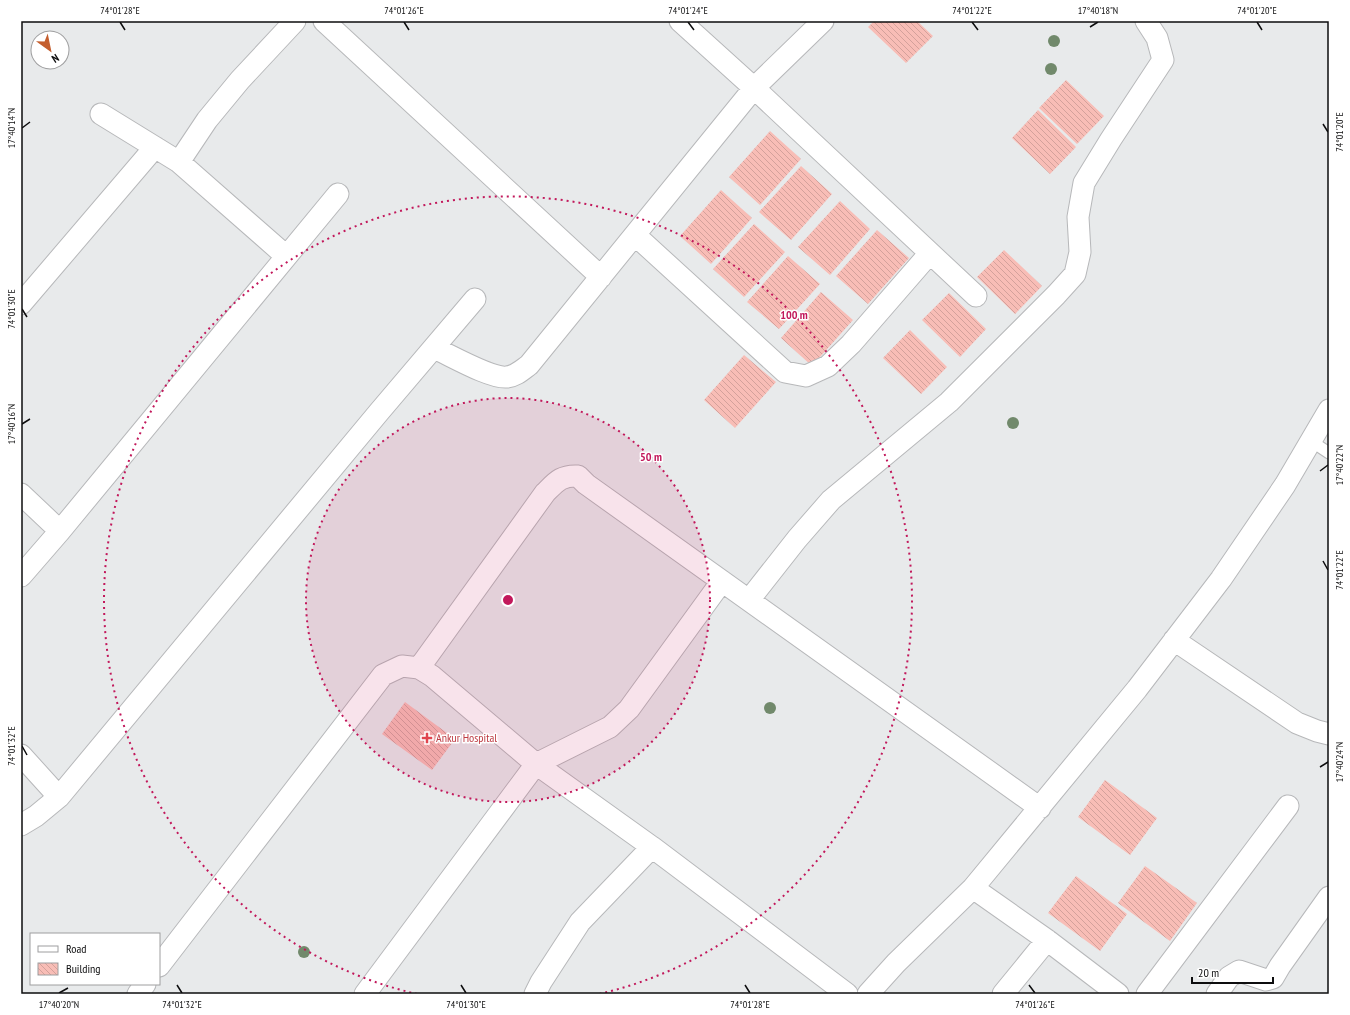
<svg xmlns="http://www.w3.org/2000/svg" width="1350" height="1015" font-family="'PT Sans Narrow',sans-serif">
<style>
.building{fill:url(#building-back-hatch)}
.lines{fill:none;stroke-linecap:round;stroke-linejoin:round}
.service-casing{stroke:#b7b8ba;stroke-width:13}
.minor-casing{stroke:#b7b8ba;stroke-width:23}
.service{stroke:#fff;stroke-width:11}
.minor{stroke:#fff;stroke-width:21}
.tree{fill:#71896b}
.ticks{fill:none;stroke:#0d0d0e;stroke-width:1.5}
.ring{fill:none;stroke:#c2185b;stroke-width:2;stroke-dasharray:2 4}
.health-dot{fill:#e0444e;stroke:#fff;stroke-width:1.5}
.labels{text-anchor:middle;stroke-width:3;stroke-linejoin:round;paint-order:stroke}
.health-label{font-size:12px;fill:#be3a42;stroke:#fff;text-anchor:start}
.centre{fill:#c2185b;stroke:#fff;stroke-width:2}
.ring-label{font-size:12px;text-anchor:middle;font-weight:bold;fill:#c2185b;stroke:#fff;stroke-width:3;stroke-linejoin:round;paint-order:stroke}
.neatline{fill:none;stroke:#0d0d0e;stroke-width:1.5}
.ticks-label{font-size:10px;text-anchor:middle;fill:#0d0d0e}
</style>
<defs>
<pattern id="building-back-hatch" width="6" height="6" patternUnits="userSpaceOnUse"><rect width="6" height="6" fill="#f8bdb6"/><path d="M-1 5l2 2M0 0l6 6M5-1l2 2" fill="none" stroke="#d3a19b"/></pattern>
</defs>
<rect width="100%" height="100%" fill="#e8eaeb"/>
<path class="building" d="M874 21H917L933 36 906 63 868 27Z
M1066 80 1104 116 1077 144 1039 108Z
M1038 110 1076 147 1050 174 1012 138Z
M770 131 801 159 760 205 729 177Z
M801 166 832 194 791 240 759 212Z
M721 190 752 218 711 264 680 236Z
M840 201 870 229 830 275 798 247Z
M754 224 785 252 744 297 713 269Z
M877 230 909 258 868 304 836 276Z
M1004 250 1042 286 1015 314 977 277Z
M788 256 820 284 779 329 747 302Z
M821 292 853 320 812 366 781 338Z
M949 293 986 329 960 357 922 320Z
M910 330 947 367 921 394 883 358Z
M744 355 776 382 735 428 704 400Z
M405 702 455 739 432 770 382 734Z
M1105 780 1157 818 1130 855 1078 817Z
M1145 866 1197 903 1170 941 1118 903Z
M1076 876 1127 914 1100 951 1048 913Z"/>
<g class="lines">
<g class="service-casing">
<path id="service" d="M1311 441 1329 453"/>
</g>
<g class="minor-casing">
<path id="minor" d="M324 21 601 277
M680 21 754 88 976 296
M101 114 179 162 286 256
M179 162 207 120 240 80 295 21
M635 235 785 372 806 376 828 366 851 344 930 253
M21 304 155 147
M434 348C450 355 491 379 507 377 516 376 522 370 529 365L754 88 823 21
M21 494 60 531
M21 576 60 531 338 194
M749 600 797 539 831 500 949 402 1056 295 1075 274 1080 252 1078 217 1084 183 1111 139 1163 60 1157 38 1146 21
M1174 640 1297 723 1317 731 1329 734
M419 668 545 493C556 482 561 475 578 476L586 484 1040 808
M21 755 59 797
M21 825 36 816 59 797 379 412 475 299
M973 888 1047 940 1118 994
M159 966 383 675 402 666 419 668 432 676 536 764 652 847 847 994
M138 994 145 984
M365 994 536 764 610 727 629 709 722 581
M535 994 541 982 580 922 652 847
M868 994 896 963 973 888 1137 689 1221 579 1285 485 1329 410
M1003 994 1047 940
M1147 994 1288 806
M1217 994 1229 977 1239 971 1266 980 1273 978 1280 966 1329 897"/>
</g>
<use href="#service" class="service"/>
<use href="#minor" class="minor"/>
</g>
<g class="tree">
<circle cx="1054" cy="41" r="6"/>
<circle cx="1051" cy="69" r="6"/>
<circle cx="1013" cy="423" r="6"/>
<circle cx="770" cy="708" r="6"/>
<circle cx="304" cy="952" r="6"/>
</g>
<path class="ticks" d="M120 22 125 30M404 22 409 30M688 22 694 30M972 22 978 30M1257 22 1262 30M1090 27 1098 22M1323 124 1328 132M22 128 30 122M22 309 27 317M22 424 30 419M1320 471 1328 465M1323 561 1328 570M22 746 27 755M1320 767 1328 762M177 985 182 993M461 985 466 993M745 985 750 993M1029 985 1035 993M59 993 68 988"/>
<circle cx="508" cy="600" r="202" fill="#c2185b" fill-opacity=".12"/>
<g class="ring">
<circle cx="508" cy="600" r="202"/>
<path d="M417 994A404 404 0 1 1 599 994"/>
</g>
<path class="health-dot" d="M425 732h4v4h4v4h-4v4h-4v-4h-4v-4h4z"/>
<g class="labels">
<g class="health-label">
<text x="436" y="742">Ankur Hospital</text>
</g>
</g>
<circle cx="508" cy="600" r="6" class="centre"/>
<g class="ring-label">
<text x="794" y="319">100 m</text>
<text x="651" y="461">50 m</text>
</g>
<rect width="1350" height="1015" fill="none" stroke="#ffffff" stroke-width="44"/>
<rect x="30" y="933" width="130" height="52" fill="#ffffff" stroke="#9e9e9f"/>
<rect x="38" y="946" width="20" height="6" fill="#ffffff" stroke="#9e9e9f"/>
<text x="66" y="953" font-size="12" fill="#0d0d0e">Road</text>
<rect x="38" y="963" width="20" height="12" fill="url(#building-back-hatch)" stroke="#9e9e9f"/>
<text x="66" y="973" font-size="12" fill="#0d0d0e">Building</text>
<g transform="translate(50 50) rotate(147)"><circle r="19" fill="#ffffff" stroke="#9e9e9f"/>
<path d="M0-3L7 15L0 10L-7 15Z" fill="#c45e2e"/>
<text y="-6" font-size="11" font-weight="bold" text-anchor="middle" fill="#0d0d0e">N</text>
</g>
<path d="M1192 977v6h81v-6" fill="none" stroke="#0d0d0e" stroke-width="2"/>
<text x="1198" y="977" font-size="12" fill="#0d0d0e" stroke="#ffffff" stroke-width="3" paint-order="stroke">20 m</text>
<rect x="22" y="22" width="1306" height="971" class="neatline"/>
<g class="ticks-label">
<text x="120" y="14">74°01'28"E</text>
<text x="404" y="14">74°01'26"E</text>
<text x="688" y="14">74°01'24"E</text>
<text x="972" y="14">74°01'22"E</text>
<text x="1098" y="14">17°40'18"N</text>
<text x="1257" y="14">74°01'20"E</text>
<text transform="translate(11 128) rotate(-90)" y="4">17°40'14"N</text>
<text transform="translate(1339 132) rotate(-90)" y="4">74°01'20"E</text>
<text transform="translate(11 309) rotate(-90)" y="4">74°01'30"E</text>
<text transform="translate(11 424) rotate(-90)" y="4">17°40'16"N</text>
<text transform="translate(1339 465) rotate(-90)" y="4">17°40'22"N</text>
<text transform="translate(1339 570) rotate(-90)" y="4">74°01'22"E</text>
<text transform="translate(11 746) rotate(-90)" y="4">74°01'32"E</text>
<text transform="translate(1339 762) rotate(-90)" y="4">17°40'24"N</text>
<text x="59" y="1008">17°40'20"N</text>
<text x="182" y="1008">74°01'32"E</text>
<text x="466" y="1008">74°01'30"E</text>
<text x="750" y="1008">74°01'28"E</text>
<text x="1035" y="1008">74°01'26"E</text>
</g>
</svg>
